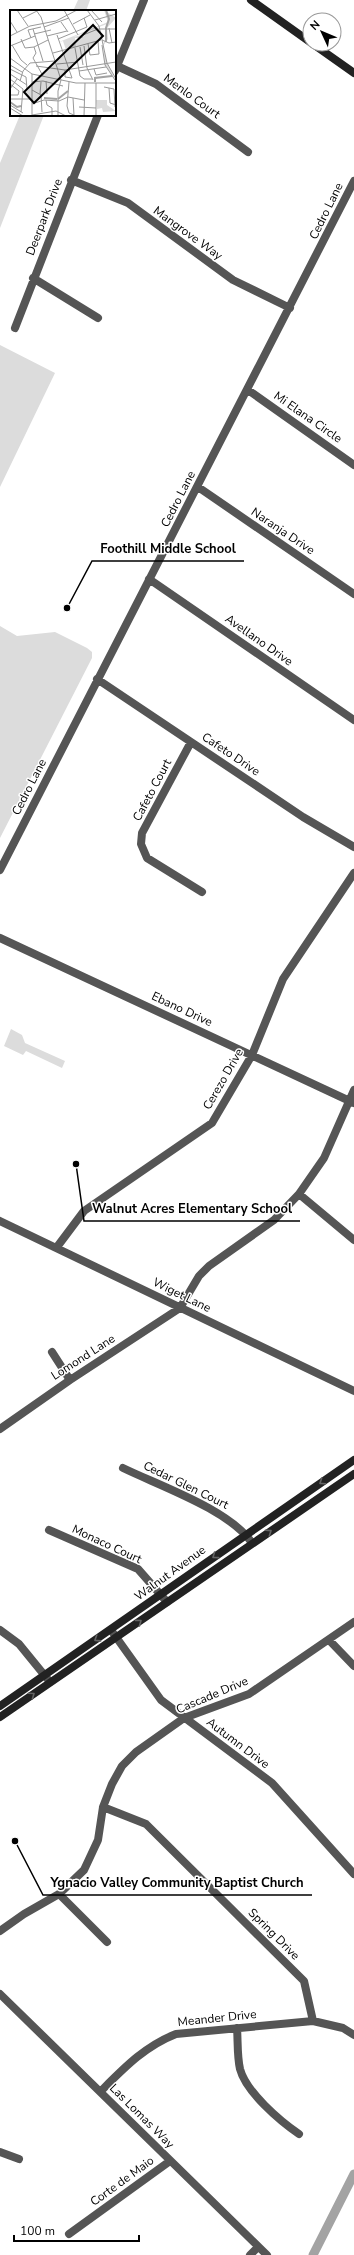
<svg xmlns="http://www.w3.org/2000/svg" width="354" height="2255" font-family="'Nunito Sans',sans-serif">
<style>
.green{fill:#dcdcdc}
.lines{fill:none;stroke-linecap:round;stroke-linejoin:round}
.canal{stroke:#a3a3a3;stroke-width:9}
.street{stroke:#555;stroke-width:8}
.secondary{stroke:#222;stroke-width:8}
.oneway{stroke:#646464}
.labels{text-anchor:middle;stroke-width:3;stroke-linejoin:round;paint-order:stroke}
.street-label{font-size:12px;fill:#000;stroke:#fff}
.inset-river{fill:none;stroke:#a3a3a3;stroke-width:2}
.inset-road{fill:none;stroke:#999;stroke-width:1}
.view{fill:#000;fill-opacity:0.15;stroke:#000;stroke-width:2}
.inset-edge{fill:none;stroke:#000;stroke-width:2}
.leader{fill:none;stroke:#000;stroke-width:1.5}
.callout-dot{fill:#000;stroke:#fff;stroke-width:1.5}
.callout-label{font-size:13px;text-anchor:middle;font-weight:bold;fill:#000;stroke:#fff;stroke-width:3;stroke-linejoin:round;paint-order:stroke}
</style>
<rect width="100%" height="100%" fill="#fff"/>
<path class="green" d="M78 0H90L86 11H73Z
M20 115H44L0 228V163Z
M0 345 55 373 0 487Z
M0 626 17 636 55 632 87 648 92 652V658L0 838Z
M11 1029 22 1035 25 1043 65 1061 62 1068 26 1051 23 1055 4 1046Z"/>
<g class="lines">
<path class="canal" d="M313 2255 354 2174"/>
<path class="street" d="M117 66 156 84 248 152
M115 71 144 0
M71 180 128 203 233 280 290 308
M33 278 98 318
M15 328 98 115
M248 390 354 465
M198 487 354 594
M149 579 354 720
M97 679 303 817 354 847
M191 742 142 833 141 844 147 858 202 892
M0 870 354 181
M0 938 354 1103
M299 1194 354 1240
M0 1221 354 1391
M57 1247 84 1211 212 1123 252 1055 283 979 354 873
M52 1352 70 1380
M0 1429 70 1380 180 1308 199 1276 209 1266 274 1220 299 1194 324 1158 354 1090
M123 1468C160 1486 230 1510 252 1543
M49 1530 138 1569 167 1602
M0 1630 19 1644 50 1682
M111 1630 161 1700 272 1783 354 1874
M329 1640 354 1666
M103 1807 146 1824 304 1981 313 2021
M59 1894 107 1942
M0 1931 24 1914 59 1894 84 1870 98 1840 103 1807 112 1784 122 1766 136 1752 184 1718 249 1694 354 1622
M0 1994 267 2255
M237 2028C238 2041 237 2056 240 2069 246 2092 280 2121 299 2134
M101 2091C124 2068 145 2046 176 2034L313 2021 343 2028 354 2035
M0 2152 19 2159
M69 2234 170 2161
M250 2255 258 2247"/>
<path class="secondary" d="M251 0 310 42
M313 44 354 73
M0 1706 354 1460
M0 1717 354 1474"/>
</g>
<defs><path id="oneway-chevron" d="M-2-3.5L2.5 0L-2 3.5" fill="none" stroke-width="1.6" stroke-linecap="round" stroke-linejoin="round"/></defs>
<g class="oneway">
<use href="#oneway-chevron" transform="translate(322 1482) rotate(146)"/>
<use href="#oneway-chevron" transform="translate(269 1532) rotate(-34)"/>
<use href="#oneway-chevron" transform="translate(215 1556) rotate(144)"/>
<use href="#oneway-chevron" transform="translate(139 1622) rotate(-36)"/>
<use href="#oneway-chevron" transform="translate(97 1639) rotate(147)"/>
<use href="#oneway-chevron" transform="translate(32 1695) rotate(-35)"/>
</g>
<g class="labels">
<g class="street-label">
<text transform="translate(192 96) rotate(36)" y="4">Menlo Court</text>
<text transform="translate(326 211) rotate(-64)" y="4">Cedro Lane</text>
<text transform="translate(44 217) rotate(-69)" y="4">Deerpark Drive</text>
<text transform="translate(188 233) rotate(36)" y="4">Mangrove Way</text>
<text transform="translate(308 417) rotate(35)" y="4">Mi Elana Circle</text>
<text transform="translate(178 499) rotate(-63)" y="4">Cedro Lane</text>
<text transform="translate(283 531) rotate(34)" y="4">Naranja Drive</text>
<text transform="translate(259 640) rotate(35)" y="4">Avellano Drive</text>
<text transform="translate(231 754) rotate(34)" y="4">Cafeto Drive</text>
<text transform="translate(29 787) rotate(-63)" y="4">Cedro Lane</text>
<text transform="translate(152 790) rotate(-62)" y="4">Cafeto Court</text>
<text transform="translate(182 1009) rotate(25)" y="4">Ebano Drive</text>
<text transform="translate(223 1079) rotate(-60)" y="4">Cerezo Drive</text>
<text transform="translate(182 1295) rotate(26)" y="4">Wiget Lane</text>
<text transform="translate(83 1357) rotate(-33)" y="4">Lomond Lane</text>
<text transform="translate(186 1485) rotate(26)" y="4">Cedar Glen Court</text>
<text transform="translate(107 1544) rotate(25)" y="4">Monaco Court</text>
<text transform="translate(170 1573) rotate(-36)" y="4">Walnut Avenue</text>
<text transform="translate(212 1695) rotate(-23)" y="4">Cascade Drive</text>
<text transform="translate(238 1743) rotate(37)" y="4">Autumn Drive</text>
<text transform="translate(274 1934) rotate(45)" y="4">Spring Drive</text>
<text transform="translate(217 2018) rotate(-6)" y="4">Meander Drive</text>
<text transform="translate(142 2116) rotate(45)" y="4">Las Lomas Way</text>
<text transform="translate(122 2181) rotate(-36)" y="4">Corte de Maio</text>
</g>
</g>
<g transform="translate(10 10)">
<rect width="106" height="106" fill="#fff"/>
<path d="M94 0 106 8 97 18 98 29 93 36 97 53 106 71 95 55 93 34 96 28 97 14 63 27 72 25 73 28H65L66 37 56 40 53 31 49 32 98 12ZM86 90H97V95L106 101 93 102 92 98 87 99Z" fill="#dcdcdc"/>
<path class="inset-river" d="M96 0 99 9 96 18V32M85 72V68L102 66M34 88 47 89M48 89 58 81M0 92 7 97 11 96"/>
<path class="inset-road" d="M7 0 18 16M26 0 31 7 51 70 48 81V106M54 0 68 25M77 0 89 16 97 53 106 69M81 0 92 12M13 8 27 1M85 10 106 4M0 11 7 22M51 12 58 22M63 14 80 5M34 17 59 8M99 18 102 33M23 19 33 51M24 24 41 20M47 25 62 68 55 67V60M73 25 88 19H106M0 26 20 16 46 11 67 0M37 26 57 21M21 28 18 20 31 17M11 29 15 38 24 37 26 43 23 48 33 66M48 29 77 17 74 8M92 30 99 33 106 32M78 34 80 45 89 44 88 31M2 35 11 50 17 55M92 35 95 55 105 70M0 36 25 26M74 36 77 58 83 70M24 37 38 30M70 37 73 55M65 38 70 66 74 69H82M43 43 91 30M0 48 22 64 66 73H106M47 54 68 52M0 55 12 62M26 56 55 60 106 52M0 59 16 67 17 79M84 59 86 65 97 63M69 61 96 57M0 64 17 75M0 69 13 79 11 102M10 71 13 61 20 53 45 51M36 71 37 84M22 72 33 71 53 76M59 72 57 96 59 103 64 105M0 74 9 81 8 85H0M94 77 104 79 105 97M99 78 100 93 106 95M0 79 7 69M22 80 31 85 32 102M30 84 31 72M63 88 64 105M0 89H21M36 90 37 95 42 98V106M22 94 34 90 49 91 58 87 74 90M0 95 13 103M69 97 86 98M0 98 13 106M22 105 46 101 56 106M22 106V64M74 106 75 73M86 106V73"/>
<path class="view" d="M83 15 93 26 24 93 14 82Z"/>
<rect width="106" height="106" class="inset-edge"/>
</g>
<path class="leader" d="M67 608L92 561H244M76 1164L84 1221H300M15 1841L43 1895H312"/>
<g class="callout-dot">
<circle cx="67" cy="608" r="4"/>
<circle cx="76" cy="1164" r="4"/>
<circle cx="15" cy="1841" r="4"/>
</g>
<g class="callout-label">
<text x="168" y="553">Foothill Middle School</text>
<text x="192" y="1213">Walnut Acres Elementary School</text>
<text x="177" y="1887">Ygnacio Valley Community Baptist Church</text>
</g>
<g transform="translate(322 32) rotate(314)"><circle r="19" fill="#ffffff" stroke="#999999"/>
<path d="M0-3L7 15L0 10L-7 15Z" fill="#000000"/>
<text y="-6" font-size="11" font-weight="bold" text-anchor="middle" fill="#000000">N</text>
</g>
<path d="M14 2235v6h125v-6" fill="none" stroke="#000000" stroke-width="2"/>
<text x="20" y="2235" font-size="12" fill="#000000" stroke="#ffffff" stroke-width="3" paint-order="stroke">100 m</text>
</svg>
